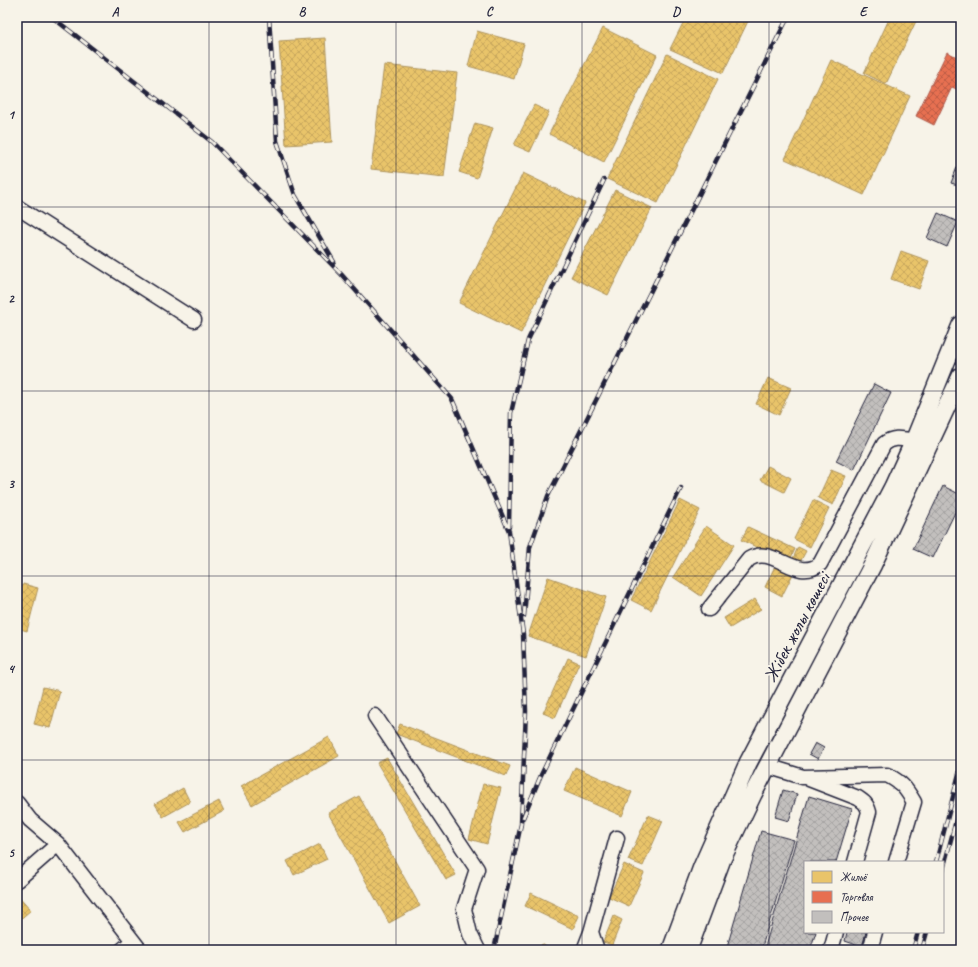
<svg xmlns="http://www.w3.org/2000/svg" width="978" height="967" font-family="Caveat,sans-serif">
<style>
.homes{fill:url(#homes-cross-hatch);stroke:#ad935c}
.shops{fill:url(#shops-cross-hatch);stroke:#ac584a}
.building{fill:url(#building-cross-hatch);stroke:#22223b}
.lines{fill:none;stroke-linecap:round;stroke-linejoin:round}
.minor-casing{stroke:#22223b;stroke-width:17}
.major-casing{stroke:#22223b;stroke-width:20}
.minor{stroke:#f7f3e8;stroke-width:14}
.major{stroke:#f7f3e8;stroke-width:17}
.rail-casing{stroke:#22223b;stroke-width:4.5}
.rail{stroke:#f7f3e8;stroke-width:3;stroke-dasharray:9;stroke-linecap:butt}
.grid{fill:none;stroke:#22223b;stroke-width:1;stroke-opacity:0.55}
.labels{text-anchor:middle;stroke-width:4;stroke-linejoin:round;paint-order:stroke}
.street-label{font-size:19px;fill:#22223b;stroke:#f7f3e8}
.neatline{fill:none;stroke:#22223b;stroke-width:1.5}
.grid-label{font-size:13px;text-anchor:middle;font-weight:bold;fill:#22223b}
</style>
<defs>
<pattern id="homes-cross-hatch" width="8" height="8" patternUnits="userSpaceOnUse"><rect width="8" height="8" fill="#e9c46a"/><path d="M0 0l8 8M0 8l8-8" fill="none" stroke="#c8a85d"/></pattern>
<pattern id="shops-cross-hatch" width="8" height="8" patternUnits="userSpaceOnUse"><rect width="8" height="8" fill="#e76f51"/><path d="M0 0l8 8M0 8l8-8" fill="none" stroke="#bb5b44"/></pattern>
<pattern id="building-cross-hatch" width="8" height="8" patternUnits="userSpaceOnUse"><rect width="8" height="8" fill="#c2bfbd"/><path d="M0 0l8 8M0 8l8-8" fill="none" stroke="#a6a4a3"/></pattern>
</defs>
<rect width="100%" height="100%" fill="#f7f3e8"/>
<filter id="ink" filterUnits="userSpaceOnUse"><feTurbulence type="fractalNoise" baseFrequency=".025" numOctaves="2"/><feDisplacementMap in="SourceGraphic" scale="8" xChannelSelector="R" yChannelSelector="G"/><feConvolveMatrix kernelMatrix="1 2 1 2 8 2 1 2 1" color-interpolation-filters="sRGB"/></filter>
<g filter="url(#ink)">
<path class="homes" d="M686 17H750L723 73 670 49Z
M890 17H918L886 84 864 73Z
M603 28 657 55 604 162 549 134Z
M477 31 524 44 514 79 468 66Z
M325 38 332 142 286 145 279 41Z
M667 54 718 79 658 203 607 179Z
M831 60 910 96 864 195 785 159Z
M384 65 457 73 444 177 371 169Z
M534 105 549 112 530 152 514 145Z
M475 123 493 128 477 178 459 172Z
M523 173 585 203 521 333 459 303Z
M615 190 652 208 608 295 571 277Z
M901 251 929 261 919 289 891 279Z
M768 378 791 388 779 415 756 404Z
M768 466 791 478 784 492 760 480Z
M831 470 846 476 833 505 818 498Z
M680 500 700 510 651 610 631 600Z
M813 500 829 508 810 547 794 539Z
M706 526 734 545 701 596 673 577Z
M748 527 795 549 789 562 741 540Z
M798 547 806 551 799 564 792 561Z
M775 566 793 574 782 596 765 587Z
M548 577 606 597 586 656 528 636Z
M23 584 38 588 27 631 17 628V609Z
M755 599 761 609 730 628 724 618Z
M568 658 579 663 555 718 543 713Z
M43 687 60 691 50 728 34 724Z
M400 724 510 766 506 776 396 734Z
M329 737 339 756 252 805 241 786Z
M387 758 456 875 446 880 377 763Z
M575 767 632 792 622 816 564 791Z
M483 784 501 788 487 844 469 839Z
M183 788 190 802 163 817 155 804Z
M359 796 420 906 389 923 328 813Z
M219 801 224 811 185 832 179 822Z
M648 815 663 821 643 866 628 860Z
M320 844 327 859 294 875 287 861Z
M624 864 644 873 629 906 609 897Z
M531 893 579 916 573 929 525 906Z
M17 894 31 910 17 922Z
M614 916 622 920 612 945 603 942Z
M542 944 551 950H538Z"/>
<path class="shops" d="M947 52 961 59V91L952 87 934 125 916 116Z"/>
<path class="building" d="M959 162H961V186L951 183Z
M938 213 958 222 947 247 927 238Z
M874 384 891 393 854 470 836 461Z
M943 486 961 495V500L933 558 913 549Z
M815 743 824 748 818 759 809 754Z
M783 790 797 794 789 821 775 817Z
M809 796 852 809 836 862H805V932H816L810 950H764Z
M761 831 794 840 761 950H726Z
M847 932H866L862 947 845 941Z"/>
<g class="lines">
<g class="minor-casing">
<path id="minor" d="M17 207 194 320
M709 609 749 559C774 544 795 583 820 564L884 444C894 436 902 439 914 441
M375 716 477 869 464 909 470 934 478 950
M767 766 803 777 887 775C902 783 905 787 914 802L896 862
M809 779 858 798C864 802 867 804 869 812L855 862
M17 803 30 820 58 844 140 950
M17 880 58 844
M591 932 597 950
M122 950 133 941
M584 950 591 932 617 838
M831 950 836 932
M870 950 875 932"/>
</g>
<g class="major-casing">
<path id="major" d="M671 950 702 867 748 763 893 487 914 441 961 325
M688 950 722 859 753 794 873 564 961 376"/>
</g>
<use href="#minor" class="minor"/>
<use href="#major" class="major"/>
<g class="rail-casing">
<path id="rail" d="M52 17 212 142 341 274 452 399 509 531 523 634 526 711 521 824 494 950
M269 17 277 141 295 195 334 262
M509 527 511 413 528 340 604 180
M524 616 530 547 548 496 788 17
M523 818 541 775 681 488
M936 862 961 766
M943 870 961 801
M913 950 918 932
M922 950 927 932"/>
</g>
<use href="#rail" class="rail"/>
</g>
</g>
<path class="grid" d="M209 17V950M396 17V950M582 17V950M769 17V950M17 207H961M17 391H961M17 576H961M17 760H961"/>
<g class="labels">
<g class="street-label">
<text transform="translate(796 627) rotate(-62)" y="7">Жібек жолы көшесі</text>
</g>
</g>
<rect width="978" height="967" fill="none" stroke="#f7f3e8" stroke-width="44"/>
<rect x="804" y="861" width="140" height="72" fill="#f7f3e8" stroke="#a29fa3"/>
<rect x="812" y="871" width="20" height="12" fill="#e9c46a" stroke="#a29fa3"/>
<text x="840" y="881" font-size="12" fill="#22223b">Жильё</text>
<rect x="812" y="891" width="20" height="12" fill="#e76f51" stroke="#a29fa3"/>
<text x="840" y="901" font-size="12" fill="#22223b">Торговля</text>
<rect x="812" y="911" width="20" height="12" fill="#c2bfbd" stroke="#a29fa3"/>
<text x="840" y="921" font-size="12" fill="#22223b">Прочее</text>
<rect x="22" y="22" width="934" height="923" class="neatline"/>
<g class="grid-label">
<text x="115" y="16">A</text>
<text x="302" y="16">B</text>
<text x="489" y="16">C</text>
<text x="676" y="16">D</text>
<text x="863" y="16">E</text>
<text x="11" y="119">1</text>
<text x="11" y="303">2</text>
<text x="11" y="488">3</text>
<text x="11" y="673">4</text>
<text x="11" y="857">5</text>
</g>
</svg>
